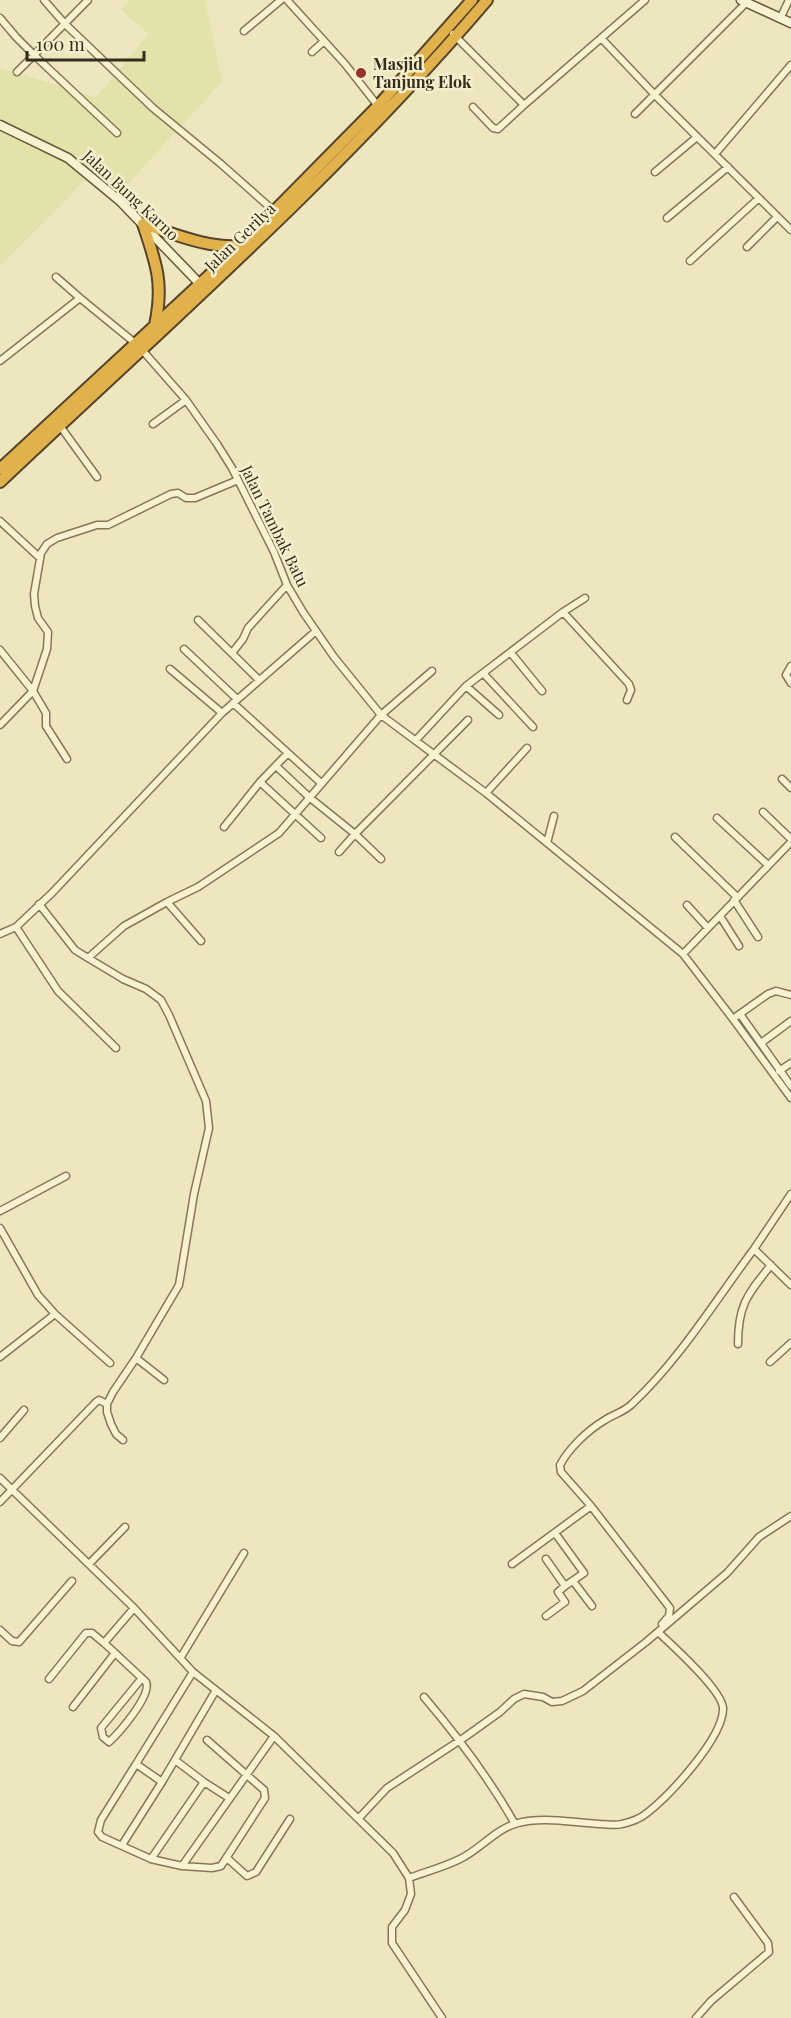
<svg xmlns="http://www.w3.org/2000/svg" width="791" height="2018" font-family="'Playfair Display',serif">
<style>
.farmland{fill:#e4e2ab}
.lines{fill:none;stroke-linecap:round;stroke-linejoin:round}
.street-casing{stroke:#877657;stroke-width:9}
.secondary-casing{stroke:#68573a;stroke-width:11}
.highway-casing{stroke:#54442b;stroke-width:14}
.street{stroke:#f9f2d1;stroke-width:6}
.secondary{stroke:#f9f2d1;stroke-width:8}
.highway{stroke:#e1b24c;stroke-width:10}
.poi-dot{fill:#973326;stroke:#f6efce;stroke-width:2}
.labels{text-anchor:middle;stroke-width:5;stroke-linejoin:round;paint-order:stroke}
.poi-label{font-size:16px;font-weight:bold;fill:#362c1c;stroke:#f6efce;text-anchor:start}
.street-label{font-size:16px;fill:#362c1c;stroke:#f6efce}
</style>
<rect width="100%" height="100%" fill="#eee6be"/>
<path class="farmland" d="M130 0H205L222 82 123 189 85 180 0 266V68L96 97 149 34 120 9Z"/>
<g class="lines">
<g class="street-casing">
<path id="street" d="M44 0 65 24 153 108 221 164 274 211
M287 0 345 64 378 106
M0 18 16 37 34 55 88 0
M780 19 789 0
M244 31 281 0
M453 34 524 105 645 0
M602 39 655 95 791 230
M312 52 324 41
M17 72 34 55 117 133
M473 107 493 128 498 129 524 105
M635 114 746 3
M715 154 791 65
M655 172 697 137
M667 218 728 167
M747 247 777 217
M690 261 759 198
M56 277 80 298
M143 351 186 400 217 444 232 468 274 552 287 585 303 612 334 657 381 715 486 793 683 954 733 1019 791 1098
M0 361 80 298 135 343
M153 424 186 400
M60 426 97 477
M0 521 40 558
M563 612 585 598
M198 620 259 680
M184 649 237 699
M0 650 33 691 46 713V726L67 759
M232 653 243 639 248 628 287 585
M511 653 542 691
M791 666 786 675 791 683
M170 669 222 713
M483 673 533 727
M466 686 499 715
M233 703 321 783
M0 725 33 691 47 649 48 632 38 618 35 606 34 594 41 553 47 544 57 538 97 525H108L171 494 178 493 186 498H195L238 480
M416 740 466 686 563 612 629 684 631 690 627 700
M276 766 309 797 355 834 468 720
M782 779 791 788
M260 782 288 753
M486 793 527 748
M763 812 791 839
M717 818 768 865
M224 827 260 782 321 838
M675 837 737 897
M547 843 554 816
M339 852 355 834 381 859
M734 900 758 937
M167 902 201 941
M39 904 75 950 88 958 124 926 167 902 198 887 279 833 381 715 432 671
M687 905 708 928
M720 916 739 946
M16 927 58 991 116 1048
M0 934 16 927 52 893 222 713 316 631
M683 954 791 842
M88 958 123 979 146 989 161 1000 169 1015 206 1101 209 1128 194 1194 179 1285 136 1358 113 1392 107 1404V1412L111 1424 116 1434 123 1440
M740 1014 791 1086
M737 1016 768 994 776 991 791 995
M761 1043 791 1021
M779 1071 791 1063
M791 1194 754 1249 791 1285
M0 1211 66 1176
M0 1228 38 1295 55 1314 110 1363
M738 1344C738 1305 747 1295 771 1265
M0 1357 55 1314
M136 1358 164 1380
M770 1362 791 1343
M0 1438 24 1410
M0 1478 134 1608 193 1672 274 1736 393 1853 409 1878 411 1894 405 1910 392 1927V1943L442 2018
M0 1502 96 1402 99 1400 107 1404
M546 1559 565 1586 584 1573 555 1533
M89 1564 125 1527
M512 1564 591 1506
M573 1581 592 1606
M546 1616 565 1602 558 1592 565 1586
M662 1624 669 1616 670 1608 591 1506 561 1472 560 1465C569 1448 588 1430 605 1420 614 1414 624 1412 632 1404 680 1359 715 1301 754 1249
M0 1630 12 1641 19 1642 72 1581
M115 1653 146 1682C152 1695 119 1733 109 1742L103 1737 101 1728 142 1678
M181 1657 244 1553
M193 1672 136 1764 139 1766 162 1782 216 1690
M49 1679 86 1633H92L104 1643
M424 1697C458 1737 489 1778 515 1824
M73 1707 115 1653 104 1643 134 1608
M175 1760 204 1782 151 1859 182 1866 274 1736
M136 1764 101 1820 98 1832 102 1837 151 1859
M204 1782 229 1798
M359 1818 387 1788 465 1737 500 1712 514 1699 524 1694 543 1697 552 1702 562 1701 583 1691 646 1642 727 1573 759 1537 791 1516
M122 1845 162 1782
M227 1858 247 1876 256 1872 290 1819
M182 1866 212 1868 221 1866 265 1798 264 1790 207 1740
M409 1878C425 1872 444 1867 460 1859 481 1849 495 1829 518 1823 543 1816 574 1823 600 1824 607 1824 615 1826 622 1824 631 1822 641 1818 647 1813 670 1795 724 1737 723 1708 722 1690 672 1645 658 1632
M696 2018 711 2001 769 1952 768 1943 734 1897"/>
</g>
<g class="secondary-casing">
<path id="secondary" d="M741 0 791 23
M0 125 68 158 120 201 200 284"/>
</g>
<g class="highway-casing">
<path id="highway" d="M143 224C156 263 164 283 155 325
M143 224C175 234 206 248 240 246
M0 469 229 257 378 106 472 0
M0 482C166 325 338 175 487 0"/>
</g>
<use href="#street" class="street"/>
<use href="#secondary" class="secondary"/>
<use href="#highway" class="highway"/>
</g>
<circle class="poi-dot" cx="361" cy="73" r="6"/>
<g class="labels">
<g class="poi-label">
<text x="373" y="70">Masjid<tspan x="373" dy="18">Tanjung Elok</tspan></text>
</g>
<g class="street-label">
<text transform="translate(131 195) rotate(43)" y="6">Jalan Bung Karno</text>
<text transform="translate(240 237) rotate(-44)" y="6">Jalan Gerilya</text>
<text transform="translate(275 526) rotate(64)" y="6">Jalan Tambak Batu</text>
</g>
</g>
<path d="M27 51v9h117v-9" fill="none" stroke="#362c1c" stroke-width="3"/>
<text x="36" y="51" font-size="18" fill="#362c1c" stroke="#f6efce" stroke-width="4.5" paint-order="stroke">100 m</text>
</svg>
